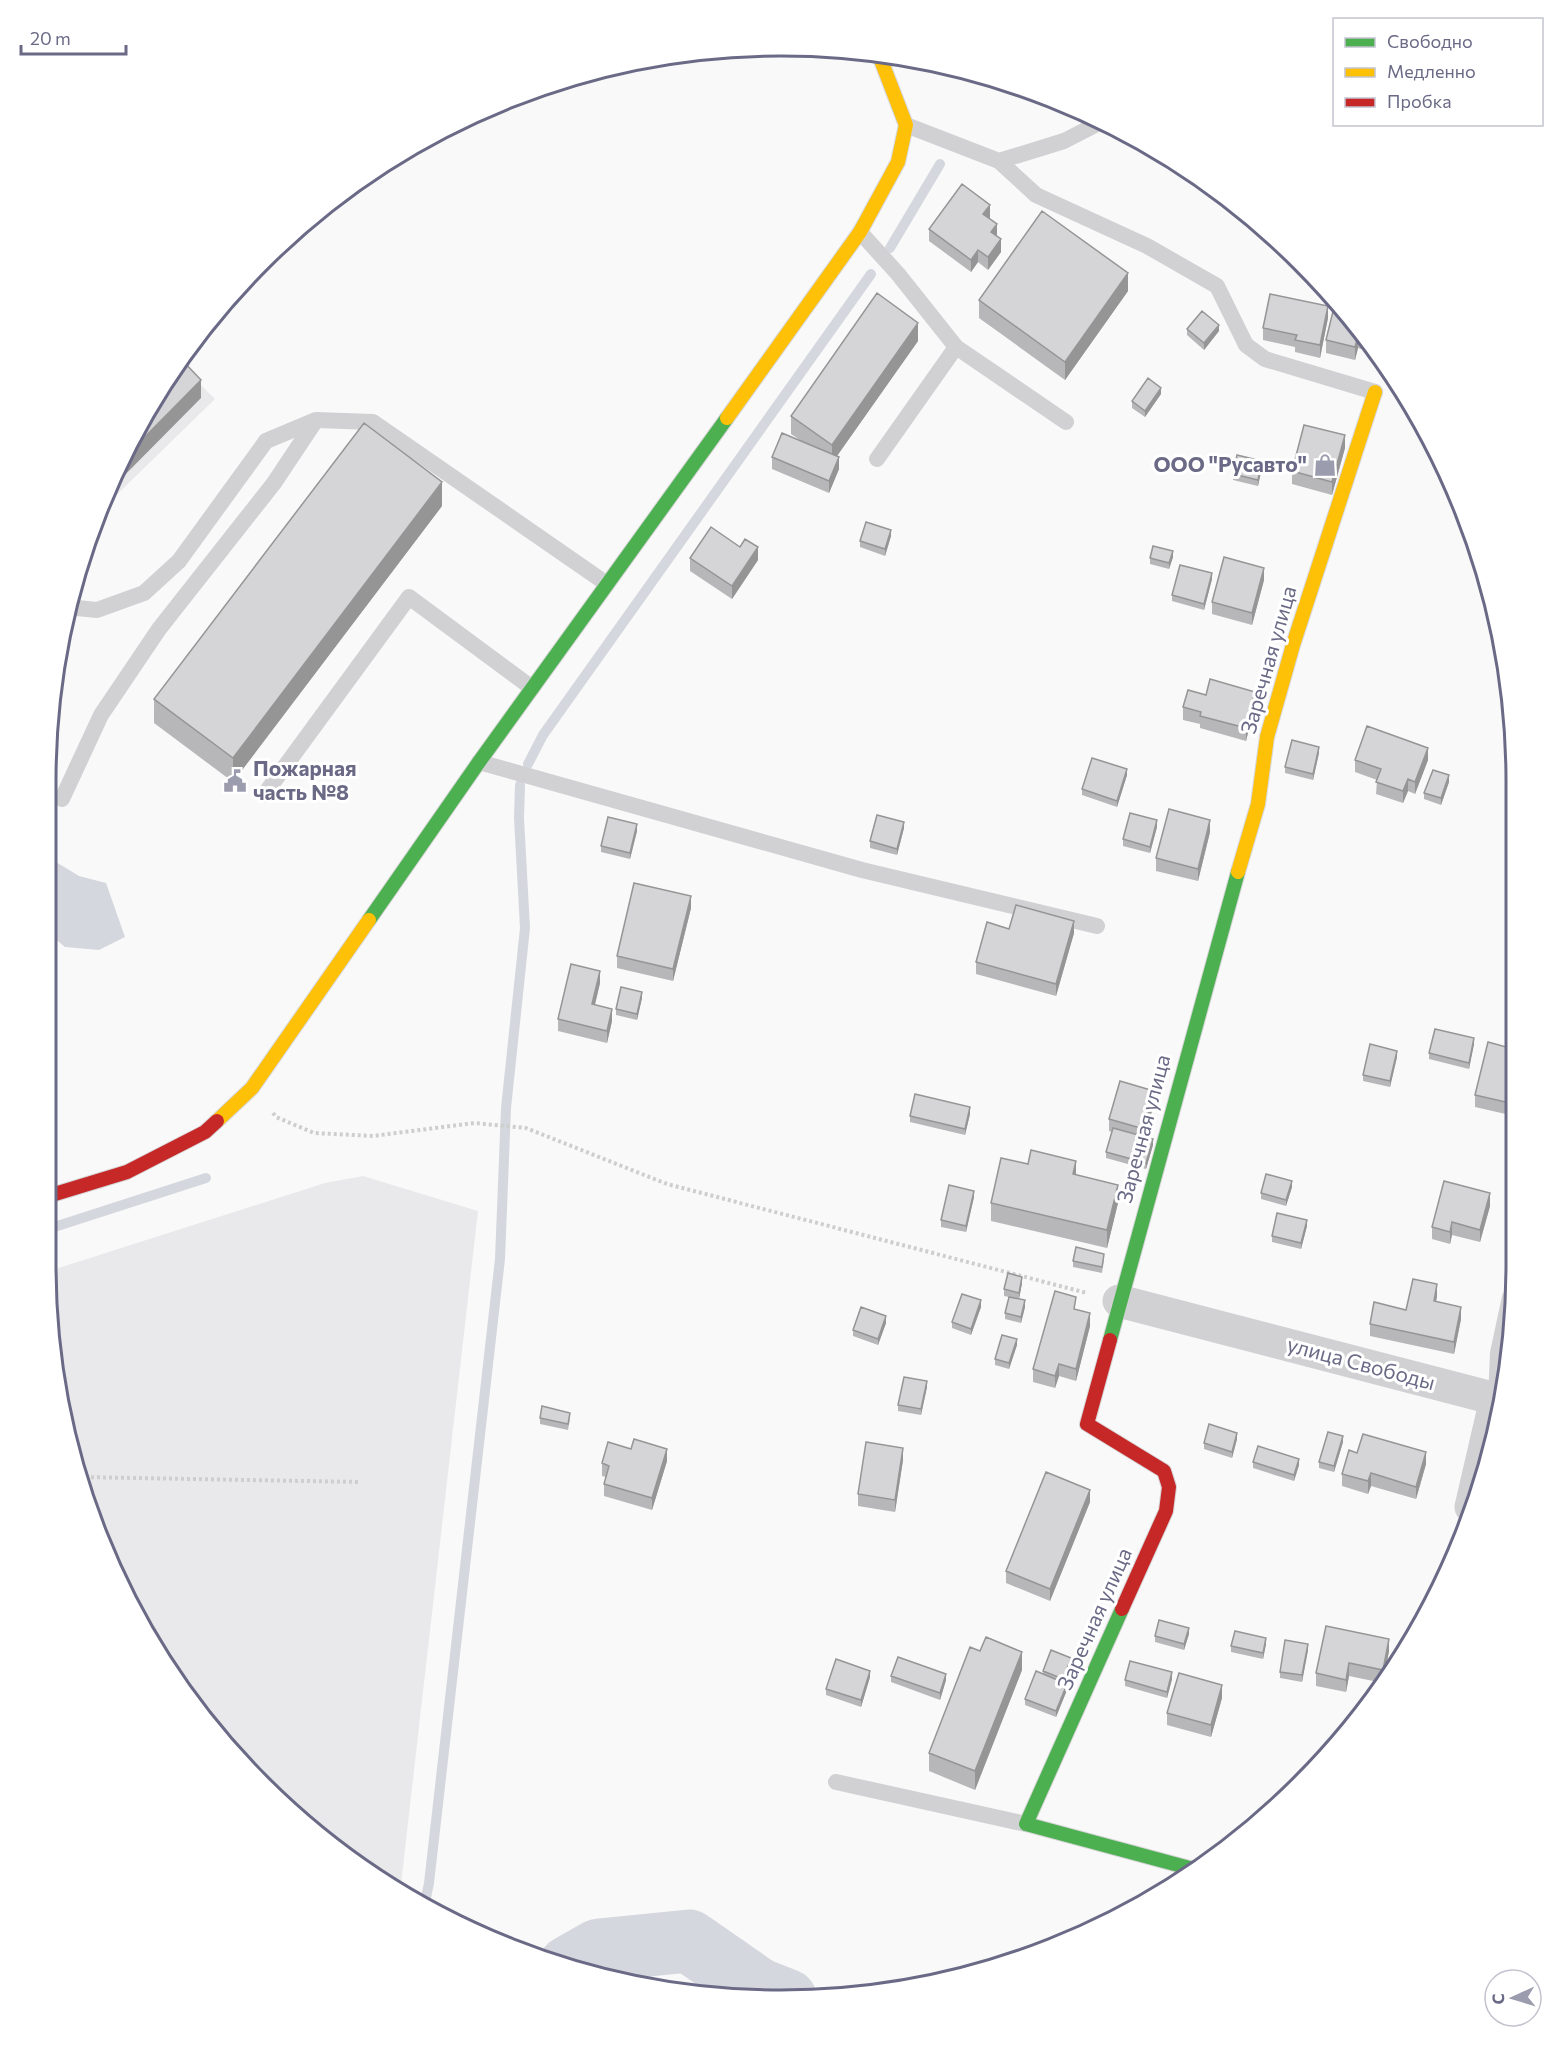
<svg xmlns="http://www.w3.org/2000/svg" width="1561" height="2046" font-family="Commissioner,sans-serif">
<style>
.built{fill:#e9e9eb}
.water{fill:#d5d7de}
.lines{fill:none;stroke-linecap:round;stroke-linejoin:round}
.stream{stroke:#d5d7de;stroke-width:10}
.river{stroke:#d5d7de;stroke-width:63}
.fast-casing{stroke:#d6d6d8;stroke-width:16}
.slow-casing{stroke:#d6d6d8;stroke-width:16}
.jam-casing{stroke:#d6d6d8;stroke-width:16}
.path{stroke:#cececf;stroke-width:4;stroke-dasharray:3 3;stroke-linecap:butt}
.lane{stroke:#d1d1d4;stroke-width:16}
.street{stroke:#d1d1d4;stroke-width:33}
.fast{stroke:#4caf50;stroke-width:14}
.slow{stroke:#ffc107;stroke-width:14}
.jam{stroke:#c62828;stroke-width:14}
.wall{fill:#b7b7b9}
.shaded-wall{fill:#959596}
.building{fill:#d5d5d7;stroke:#959596;stroke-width:1.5}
.labels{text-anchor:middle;stroke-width:6;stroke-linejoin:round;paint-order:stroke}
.poi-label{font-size:21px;font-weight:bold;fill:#6a6a87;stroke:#fff;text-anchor:end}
.street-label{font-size:21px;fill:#6a6a87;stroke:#fff}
.rim{fill:none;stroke:#6a6a87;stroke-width:3}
</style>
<rect width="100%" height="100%" fill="#f9f9f9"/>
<path class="built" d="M178 363 215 399 100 511 121 455Z
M363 1176 478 1211 400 1893 261 1786 144 1634 70 1456 46 1272 325 1183Z"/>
<path class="water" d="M46 856 79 876 106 883 125 937 99 950 65 947 46 931Z"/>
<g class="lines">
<path class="stream" d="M890 248 940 164
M528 764 543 735 871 274
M45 1230 206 1178
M424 1907 429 1883 500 1259 506 1108 525 928 519 818 520 785"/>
<path class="river" d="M569 1967 599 1950 689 1941 758 1989 786 2000"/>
<g class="fast-casing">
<path id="fast" d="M369 920 479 762 727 418
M1110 1340 1238 872
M1122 1609 1026 1824 1197 1870"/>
</g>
<g class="slow-casing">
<path id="slow" d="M727 418 860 232 898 162 906 125 879 55
M1238 872 1258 804 1267 737 1293 645 1375 392
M217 1121 252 1088 369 920"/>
</g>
<g class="jam-casing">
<path id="jam" d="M45 1197 127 1172 205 1132 217 1121
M1110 1340 1087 1424 1164 1471 1169 1487 1166 1511 1122 1609"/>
</g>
<path class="path" d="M273 1113 276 1117 314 1133 373 1136 474 1123 526 1128 667 1184 1087 1293
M79 1477 359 1482"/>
<path class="lane" d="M906 125 999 161 1064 141 1101 122
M999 161 1036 195 1147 246 1217 286 1246 345 1265 359 1375 392
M860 232 898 274 956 347 1066 422
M877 459 956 347
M67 607 97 610 144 593 179 561 266 441 316 420 373 422 607 584
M479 762 862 870 1097 926
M264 795 409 597 532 688
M62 799 101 715 159 629 274 483 316 420
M1496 1399 1498 1353 1510 1297
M836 1782 1026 1824"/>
<path class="street" d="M1119 1301 1496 1399 1471 1507"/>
<use href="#fast" class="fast"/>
<use href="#slow" class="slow"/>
<use href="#jam" class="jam"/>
</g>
<path class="wall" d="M990 217 989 219 997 236 1001 252 988 270 978 262 971 272 929 241V229Z
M1128 291 1065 380 979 318V300Z
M1335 303 1376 352V353L1358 348 1355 360 1326 353V340Z
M1328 318 1320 358 1295 352V347L1263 340V328Z
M1187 329 1219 331 1204 350 1187 335Z
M918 341 837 456 839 469 829 493 772 469V457L800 440 791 434V416Z
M1161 394 1145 417 1132 408V401Z
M1345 448 1332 495 1292 484V471Z
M1262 467 1258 486 1233 480V474Z
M442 506 233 782 154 723V699Z
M891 536 885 556 860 547V541Z
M1173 557 1169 569 1150 564V558Z
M690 558 758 560 732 599 690 571Z
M1212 579 1204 610 1172 601V595Z
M1264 580 1252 625 1212 614V602Z
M1206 695 1255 704 1246 741 1200 728V724L1183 720V707Z
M1319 753 1313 780 1285 773V767Z
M1355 760H1428L1415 794 1408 791 1403 803 1376 794 1377 780 1355 772Z
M1127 775 1117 807 1082 795V789Z
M1449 782 1441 805 1424 799V793Z
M1157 827 1150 853 1123 846V839Z
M904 828 897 855 870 848V841Z
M637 831 630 859 601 852V846Z
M1210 832 1198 881 1156 871V858Z
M691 908 673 981 617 968V956Z
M1009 929 1074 933 1056 996 976 974V962Z
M600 983 595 1005 612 1021 607 1043 558 1031V1019Z
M642 998 637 1020 616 1015V1009Z
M1474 1044 1469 1069 1429 1059V1053Z
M1510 1048V1115L1475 1107V1095Z
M1397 1057 1390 1087 1363 1081V1075Z
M1154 1103 1145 1137 1153 1145 1146 1169 1106 1158V1152L1112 1132 1109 1131V1119Z
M970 1114 965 1135 910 1122V1116Z
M1076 1175 1118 1203 1107 1248 991 1221V1203Z
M1292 1187 1286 1206 1261 1199V1193Z
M974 1197 966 1232 941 1227V1220Z
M1490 1206 1480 1242 1452 1235 1450 1244 1432 1239V1227Z
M1307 1226 1301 1249 1272 1242V1236Z
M1104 1260 1102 1273 1073 1267V1261Z
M1022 1283 1019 1299 1025 1307 1021 1323 1005 1319V1313L1009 1297 1004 1296V1289Z
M1437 1296 1436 1301 1461 1319 1454 1354 1370 1336V1324L1406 1310Z
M981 1307 971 1335 952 1328V1322Z
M1076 1310 1090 1326 1076 1381 1059 1376 1055 1388 1033 1382V1369Z
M886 1323 878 1345 853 1336V1330Z
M1017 1345 1009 1369 995 1365V1359Z
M927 1387 921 1415 898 1411V1405Z
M540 1418 570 1419 568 1430 540 1424Z
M1237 1439 1232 1458 1204 1449V1443Z
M1343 1442 1334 1472 1319 1468V1462Z
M1357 1453 1426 1464 1416 1499 1371 1486 1368 1494 1342 1486V1474Z
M903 1460 895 1512 858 1506V1494Z
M667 1461 652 1510 604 1496V1484L606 1477 602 1476V1463Z
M1253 1462 1299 1465 1294 1481 1253 1468Z
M1090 1502 1050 1601 1006 1583V1571Z
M1189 1634 1184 1650 1155 1642V1636Z
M1266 1644 1263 1659 1231 1652V1646Z
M1308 1650 1302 1682 1280 1678V1672Z
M1389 1651 1383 1683 1349 1676 1346 1692 1316 1686V1673Z
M1071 1664 1064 1682 1067 1690 1056 1717 1025 1705V1699L1043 1674V1671Z
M1022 1670 975 1790 929 1771V1753Z
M891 1676 946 1680 940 1700 891 1682Z
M870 1677 861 1707 826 1695V1689Z
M1172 1679 1167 1698 1125 1686V1680Z
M1222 1698 1211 1737 1167 1725V1713Z"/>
<path class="shaded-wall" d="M990 205V217L983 227V214Z
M997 224V237L991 232Z
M1001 239V252L988 270V257Z
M978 250V262L971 272V260Z
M1128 273V291L1065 380V362Z
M1328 306V318L1320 358V345Z
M918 323V341L832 463V445Z
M1219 325V331L1204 350V343Z
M1358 336V348L1355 360V347Z
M201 380V398L106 494 117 465Z
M1161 388V394L1145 417V411Z
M1345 435V448L1332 495V482Z
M839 457V469L829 493V481Z
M1262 461V467L1258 486V480Z
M442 482V506L233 782V758Z
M891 530V536L885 556V549Z
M758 547V560L732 599V586Z
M1173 551V557L1169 569V563Z
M1264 568V580L1252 625V613Z
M1212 573V579L1204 610V604Z
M1255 692V704L1246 741V728Z
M1319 747V753L1313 780V774Z
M1428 748V760L1415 794V782Z
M1127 769V775L1117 807V801Z
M1449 775V782L1441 805V798Z
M1408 779V791L1403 803V791Z
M1157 820V827L1150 853V847Z
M1210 820V832L1198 881V869Z
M904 822V828L897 855V849Z
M637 824V831L630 859V853Z
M691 896V908L673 981V969Z
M1074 921V933L1056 996V984Z
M600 971V983L592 1016V1004Z
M642 992V998L637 1020V1014Z
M612 1009V1021L607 1043V1031Z
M1474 1038V1044L1469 1069V1063Z
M1397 1051V1057L1390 1087V1081Z
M1154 1091V1103L1144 1141V1129Z
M970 1107V1114L965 1135V1129Z
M1153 1139V1145L1146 1169V1163Z
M1076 1161V1179L1073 1174Z
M1292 1181V1187L1286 1206V1200Z
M1118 1185V1203L1107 1248V1230Z
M974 1191V1197L966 1232V1226Z
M1490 1193V1206L1480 1242V1230Z
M1307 1220V1226L1301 1249V1243Z
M1452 1222V1235L1450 1244V1232Z
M1022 1277V1283L1019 1299V1293Z
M1437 1284V1296L1434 1313V1301Z
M981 1300V1307L971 1335V1329Z
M1025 1300V1307L1021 1323V1317Z
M1461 1307V1319L1454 1354V1342Z
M1090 1313V1326L1076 1381V1369Z
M886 1316V1323L878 1345V1339Z
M1017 1339V1345L1009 1369V1363Z
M1059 1364V1376L1055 1388V1376Z
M927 1381V1387L921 1415V1409Z
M1237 1433V1439L1232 1458V1452Z
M1343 1436V1442L1334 1472V1466Z
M903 1448V1460L895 1512V1500Z
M667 1449V1461L652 1510V1498Z
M1426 1452V1464L1416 1499V1487Z
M1299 1459V1465L1294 1481V1475Z
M1371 1473V1486L1368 1494V1481Z
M1090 1490V1502L1050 1601V1589Z
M1189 1628V1634L1184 1650V1644Z
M1266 1638V1644L1263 1659V1653Z
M1389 1639V1651L1383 1683V1670Z
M1308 1644V1650L1302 1682V1675Z
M1022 1652V1670L975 1790V1771Z
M1071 1658V1664L1063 1685V1679Z
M1349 1663V1676L1346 1692V1680Z
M870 1671V1677L861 1707V1700Z
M1172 1672V1679L1167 1698V1692Z
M946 1674V1680L940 1700V1693Z
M1067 1684V1690L1056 1717V1711Z
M1222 1685V1698L1211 1737V1725Z"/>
<path class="building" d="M962 184 990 205 983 214 997 224 991 232 1001 239 988 257 978 250 971 260 929 229Z
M1042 211 1128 273 1065 362 979 300Z
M877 293 918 323 832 445 791 416Z
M1270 294 1328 306 1320 345 1295 340 1297 335 1263 328Z
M1335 303 1364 337 1358 336 1355 347 1326 340Z
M1202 311 1219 325 1204 343 1187 329Z
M181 359 201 380 117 465 121 455Z
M1148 378 1161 388 1145 411 1132 401Z
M364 423 442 482 233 758 154 699Z
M1304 425 1345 435 1332 482 1292 471Z
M782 433 839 457 829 481 772 457Z
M1237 455 1262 461 1258 480 1233 474Z
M866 522 891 530 885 549 860 541Z
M711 527 740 547 745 539 758 547 732 586 690 558Z
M1153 546 1173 551 1169 563 1150 558Z
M1224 557 1264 568 1252 613 1212 602Z
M1180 565 1212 573 1204 604 1172 595Z
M1210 679 1255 692 1246 728 1200 716 1201 712 1183 707 1188 690 1206 695Z
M1367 726 1428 748 1415 782 1408 779 1403 791 1376 782 1381 769 1355 760Z
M1292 740 1319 747 1313 774 1285 767Z
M1092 758 1127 769 1117 801 1082 789Z
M1433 770 1449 775 1441 798 1424 793Z
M1169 809 1210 820 1198 869 1156 858Z
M1130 813 1157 820 1150 847 1123 839Z
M877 815 904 822 897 849 870 841Z
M608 817 637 824 630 853 601 846Z
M634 883 691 896 673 969 617 956Z
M1016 905 1074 921 1056 984 976 962 987 922 1009 929Z
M571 964 600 971 592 1004 612 1009 607 1031 558 1019Z
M621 987 642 992 637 1014 616 1009Z
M1435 1029 1474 1038 1469 1063 1429 1053Z
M1488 1042 1510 1048V1103L1475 1095Z
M1370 1044 1397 1051 1390 1081 1363 1075Z
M1120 1081 1154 1091 1144 1129 1109 1119Z
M915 1094 970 1107 965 1129 910 1116Z
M1113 1128 1153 1139 1146 1163 1106 1152Z
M1031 1150 1076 1161 1073 1174 1118 1185 1107 1230 991 1203 1001 1158 1028 1164Z
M1266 1174 1292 1181 1286 1200 1261 1193Z
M1444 1181 1490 1193 1480 1230 1452 1222 1450 1232 1432 1227Z
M949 1185 974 1191 966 1226 941 1220Z
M1277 1213 1307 1220 1301 1243 1272 1236Z
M1076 1247 1104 1254 1102 1267 1073 1261Z
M1008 1273 1022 1277 1019 1293 1004 1289Z
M1413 1279 1437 1284 1434 1301 1461 1307 1454 1342 1370 1324 1374 1302 1406 1310Z
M1055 1291 1076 1297 1074 1309 1090 1313 1076 1369 1059 1364 1055 1376 1033 1369Z
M962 1294 981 1300 971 1329 952 1322Z
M1009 1297 1025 1300 1021 1317 1005 1313Z
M861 1307 886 1316 878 1339 853 1330Z
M1002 1335 1017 1339 1009 1363 995 1359Z
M904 1377 927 1381 921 1409 898 1405Z
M542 1406 570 1413 568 1424 540 1418Z
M1209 1424 1237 1433 1232 1452 1204 1443Z
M1328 1432 1343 1436 1334 1466 1319 1462Z
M1363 1434 1426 1452 1416 1487 1371 1473 1368 1481 1342 1474 1349 1450 1357 1453Z
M634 1439 667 1449 652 1498 604 1484 609 1466 602 1463 608 1442 631 1449Z
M866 1442 903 1448 895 1500 858 1494Z
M1258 1446 1299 1459 1294 1475 1253 1462Z
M1046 1472 1090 1490 1050 1589 1006 1571Z
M1159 1620 1189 1628 1184 1644 1155 1636Z
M1326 1626 1389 1639 1383 1670 1349 1663 1346 1680 1316 1673Z
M1235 1631 1266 1638 1263 1653 1231 1646Z
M986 1637 1022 1652 975 1771 929 1753 970 1647 980 1651Z
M1285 1640 1308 1644 1302 1675 1280 1672Z
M1051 1650 1071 1658 1063 1679 1043 1671Z
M898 1657 946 1674 940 1693 891 1676Z
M836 1659 870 1671 861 1700 826 1689Z
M1130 1661 1172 1672 1167 1692 1125 1680Z
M1036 1671 1067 1684 1056 1711 1025 1699Z
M1179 1673 1222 1685 1211 1725 1167 1713Z
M1079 1927 1085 1928 1078 1932Z"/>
<defs>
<g id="shop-bare" transform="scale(1.8)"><path d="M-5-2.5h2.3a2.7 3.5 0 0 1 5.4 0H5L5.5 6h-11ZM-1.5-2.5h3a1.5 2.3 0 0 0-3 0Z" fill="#9c9caf" stroke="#fff" stroke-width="2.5" paint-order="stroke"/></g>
<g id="civic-bare" transform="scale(1.8)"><path d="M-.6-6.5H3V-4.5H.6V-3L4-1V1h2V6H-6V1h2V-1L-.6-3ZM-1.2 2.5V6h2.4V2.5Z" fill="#9c9caf" stroke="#fff" stroke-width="2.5" paint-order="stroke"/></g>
</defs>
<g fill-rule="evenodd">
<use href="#shop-bare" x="1325" y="465"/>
<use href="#civic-bare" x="235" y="781"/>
</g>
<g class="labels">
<g class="poi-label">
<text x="1307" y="472">ООО "Русавто"</text>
<text x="253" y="776" text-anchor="start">Пожарная<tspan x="253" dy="24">часть №8</tspan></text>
</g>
<g class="street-label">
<text transform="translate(1269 660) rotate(-74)" y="7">Заречная улица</text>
<text transform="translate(1144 1129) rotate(-75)" y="7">Заречная улица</text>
<text transform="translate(1361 1364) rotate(15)" y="7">улица Свободы</text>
<text transform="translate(1095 1619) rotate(-66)" y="7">Заречная улица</text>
</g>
</g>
<path d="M0 0H1561V2046H0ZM781 56H781A725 725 0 0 1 1506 781V1265A725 725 0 0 1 781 1990H781A725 725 0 0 1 56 1265V781A725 725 0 0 1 781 56Z" fill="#fff" fill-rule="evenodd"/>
<path class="rim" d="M781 56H781A725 725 0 0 1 1506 781V1265A725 725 0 0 1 781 1990H781A725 725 0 0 1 56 1265V781A725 725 0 0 1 781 56Z"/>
<rect x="1333" y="18" width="210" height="108" fill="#ffffff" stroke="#c3c3cf" stroke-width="1.5"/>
<rect x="1345" y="38" width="30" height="9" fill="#4caf50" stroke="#c3c3cf" stroke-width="1.5"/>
<text x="1387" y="48" font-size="18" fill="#6a6a87">Свободно</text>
<rect x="1345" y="68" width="30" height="9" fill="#ffc107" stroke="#c3c3cf" stroke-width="1.5"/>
<text x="1387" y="78" font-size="18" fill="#6a6a87">Медленно</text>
<rect x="1345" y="98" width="30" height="9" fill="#c62828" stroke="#c3c3cf" stroke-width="1.5"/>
<text x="1387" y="108" font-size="18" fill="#6a6a87">Пробка</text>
<g transform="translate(1513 1998) rotate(266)"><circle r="28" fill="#ffffff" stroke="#c3c3cf" stroke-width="1.5"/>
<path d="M0-4.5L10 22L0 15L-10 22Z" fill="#9c9caf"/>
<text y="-9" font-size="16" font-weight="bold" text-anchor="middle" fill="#6a6a87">С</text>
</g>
<path d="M21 45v9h105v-9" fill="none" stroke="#6a6a87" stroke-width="3"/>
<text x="30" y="45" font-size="18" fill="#6a6a87" stroke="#ffffff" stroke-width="4.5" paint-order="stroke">20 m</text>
</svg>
